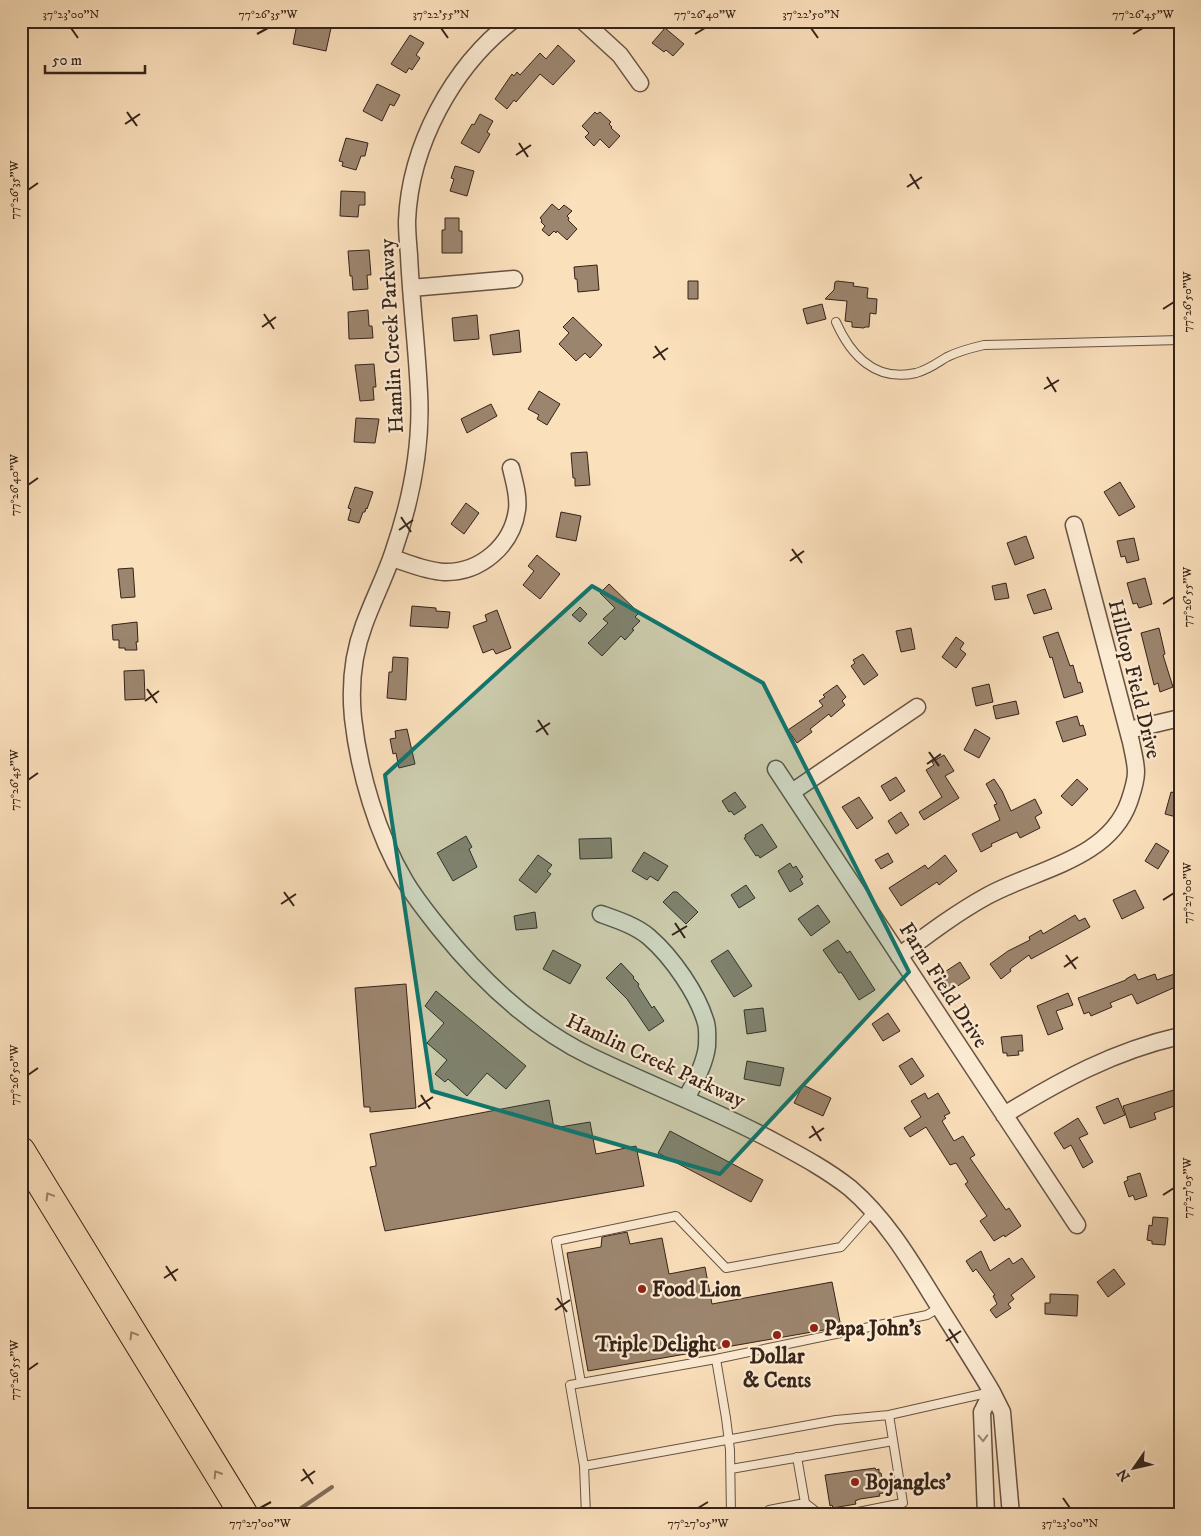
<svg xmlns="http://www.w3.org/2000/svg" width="1201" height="1536" font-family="'IM FELL DW Pica',serif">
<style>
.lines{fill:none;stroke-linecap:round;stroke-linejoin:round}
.stream{stroke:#846e5a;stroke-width:4}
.building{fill:#9c856e;stroke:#362319}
.lane-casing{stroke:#675242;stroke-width:10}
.street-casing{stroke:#675242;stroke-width:19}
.highway-casing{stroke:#362319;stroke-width:30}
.lane{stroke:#fcebd3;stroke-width:8}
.street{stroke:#fcebd3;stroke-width:16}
.highway{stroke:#fbe0bc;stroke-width:28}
.oneway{stroke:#98826a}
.oneway2{stroke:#998776}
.marked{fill:#0f766e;fill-opacity:0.2;stroke:#0f766e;stroke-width:4;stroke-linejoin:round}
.ticks{fill:none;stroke:#362319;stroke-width:2}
.poi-dot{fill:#8f2418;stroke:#fcebd3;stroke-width:2}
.labels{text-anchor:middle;stroke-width:4.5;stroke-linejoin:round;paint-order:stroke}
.street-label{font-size:21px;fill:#362319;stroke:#fcebd3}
.poi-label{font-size:21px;font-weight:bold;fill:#362319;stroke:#fcebd3;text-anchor:start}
.neatline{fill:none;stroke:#362319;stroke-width:2}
.ticks-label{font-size:12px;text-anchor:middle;fill:#362319}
</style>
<rect width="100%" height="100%" fill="#fbe0bc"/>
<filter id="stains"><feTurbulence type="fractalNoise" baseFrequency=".004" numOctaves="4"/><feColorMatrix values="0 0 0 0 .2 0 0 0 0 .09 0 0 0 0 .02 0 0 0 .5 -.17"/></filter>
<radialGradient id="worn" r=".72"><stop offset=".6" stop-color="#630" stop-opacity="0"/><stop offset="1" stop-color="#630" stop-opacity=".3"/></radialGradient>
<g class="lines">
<path class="stream" d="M291 1515 332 1487"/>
</g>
<path class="building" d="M297 24 315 28 316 25 331 28 326 51 293 44Z
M665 28 684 44 673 56 666 50 664 52 652 43Z
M410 35 424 43 416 55 420 58 412 70 409 68 406 73 391 64Z
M558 45 575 61 553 85 540 74 516 102 514 100 507 109 495 99 512 74 514 76 517 72 520 75 540 53 546 59Z
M377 84 400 95 394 106 390 104 382 121 363 111Z
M595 112 597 114 600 112 611 122 609 124 612 127 611 128 620 136 609 148 600 139 594 146 585 137 589 133 582 126Z
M480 114 493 121 487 132 490 134 479 153 461 143 472 124 474 125Z
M346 138 368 143 365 156H361L356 170 342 166 343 162 339 161Z
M455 166 474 171 467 196 450 191 454 179 451 178Z
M341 191 365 192V205H359L358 217 340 216Z
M552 204 559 210 564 205 572 211 567 216 569 218 568 220 577 229 567 240 557 231 556 233 554 231 549 236 542 230 545 226 541 222 542 220 540 218Z
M445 218H459V231H462V253H442V230H445Z
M369 250 371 275H367L368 289 353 290 352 276H350L348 251Z
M597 265 599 290 578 292 577 279H575L574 267Z
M688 281H698V299H688Z
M837 281 854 283 853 286 868 288 867 298 877 299 876 314 870 313 869 327H865L864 328 852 327V322L845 321 847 301 825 299 834 290 835 282Z
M822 304 826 319 807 324 803 309Z
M368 310 369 326H372L373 338 349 339 348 312Z
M477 315 479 339 454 341 452 318Z
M573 317 602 345 590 358 585 353 576 361 559 344 569 333 563 327Z
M519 330 521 352 493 355 490 335Z
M374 364 376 387H373L374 400 360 401 355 365Z
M539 391 560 404 547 425 537 419 539 415 528 409Z
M491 404 497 416 467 433 461 419Z
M356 418 379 419 375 443 354 442Z
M587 452 590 485 575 486V478H573L571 453Z
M1120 482 1135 507 1119 516 1104 492Z
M355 487 373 492 367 509 366 508 365 512H363L359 523 348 520 351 509 348 508Z
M466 503 479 513 464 534 451 524Z
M561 512 581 516 576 541 556 537Z
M1026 536 1034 558 1015 565 1007 543Z
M1134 538 1139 560 1127 563 1125 556 1121 557 1117 541Z
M537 555 560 574 540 599 523 585 534 571 528 566Z
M133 568 135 597 121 598 118 569Z
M1145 578 1152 604 1139 608 1137 603 1133 604 1127 583Z
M1006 583 1009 598 995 600 992 586Z
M609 584 639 613 635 617 640 621 632 629 634 630 625 640 621 636 602 656 588 643 608 623 603 619 615 608 600 593Z
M1045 589 1052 609 1034 614 1027 595Z
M412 606 436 608V611L450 612 448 628 410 626Z
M580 607 587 614 580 622 572 615Z
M497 610 511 648 496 654 493 649 483 653 473 626 487 621 485 615Z
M137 622 138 642H136L137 650H125V648H119V640H113L112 625Z
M911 628 915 649 901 652 896 631Z
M1159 628 1165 654 1163 655 1173 687 1160 692 1158 683 1154 685 1141 633Z
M1058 632 1070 666 1073 665 1078 683 1080 682 1083 692 1064 698 1052 657 1050 658 1043 637Z
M956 637 964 643 960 649 966 654 956 668 942 657Z
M863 654 878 675 864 685 851 666 855 663 853 660Z
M393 657 408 658 406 700 387 698 389 672H392Z
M144 670 145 699 125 700 124 671Z
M989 684 993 702 976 706 972 688Z
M837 685 846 697 842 701 845 705 831 717 829 714 810 729 812 732 797 743 788 730 823 706 819 701 825 697 823 695Z
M1016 701 1019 714 996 719 993 706Z
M1077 716 1080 726 1083 725 1086 735 1063 742 1056 722Z
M407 729 415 764 399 768 396 753 393 754 390 739 396 738 395 731Z
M975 729 990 738 979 758 964 750Z
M944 755 954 771 945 776 959 798 924 820 919 812 942 797 926 770 934 765 932 762Z
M896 777 905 791 890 801 881 786Z
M994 779 1002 791 1011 811 1035 799 1042 813 1035 817 1040 828 1020 838 1017 832 991 844 992 846 981 852 972 834 1000 820 994 805 997 804 986 784Z
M1077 779 1088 789 1072 806 1061 796Z
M735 792 746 807 734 815 731 811 729 812 722 801Z
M1171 792 1180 794V818L1165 814Z
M859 797 873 818 857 829 842 807Z
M901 812 909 825 896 834 888 821Z
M762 824 777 847 760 858 758 855 756 856 744 838 746 837 745 835Z
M466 836 472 847 469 849 477 867 453 881 437 853Z
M611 838 612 858 580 859 579 839Z
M1156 843 1169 851 1158 869 1145 861Z
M644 852 668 866 658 881 650 876 647 880 632 871Z
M888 853 893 862 881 869 875 860Z
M538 855 552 865 547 871 551 874 536 893 519 880Z
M945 855 957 871 939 885 937 882 901 906 889 888 925 865 928 869Z
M790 863 793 868 796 866 803 877 800 879 803 884 790 892 778 871Z
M746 885 755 898 739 908 731 895Z
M1135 890 1144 908 1122 919 1113 900Z
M673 892H677L698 912 686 924 663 902Z
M818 905 830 922 811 936 798 919Z
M535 912 537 928 516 930 514 916Z
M1075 915 1079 921 1085 918 1090 927 1031 959 1029 955 1010 969 1011 971 1001 979 990 964 1008 951 1030 940 1029 937 1041 930 1043 934Z
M838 940 847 953 850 951 875 990 859 1000 841 972 839 973 823 950Z
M553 950 581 965 570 984 543 969Z
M728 950 752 986 734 997 711 961Z
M960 962 970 978 950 991 940 975Z
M621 963 634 977 633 978 639 984 638 986 652 1008 654 1006 664 1021 649 1031 627 999 606 978Z
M1180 972V985L1137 1004 1132 994 1110 1003 1112 1007 1091 1016 1089 1012 1084 1014 1078 998 1126 980V979L1135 974 1138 980 1155 974 1157 980Z
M406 984 416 1108 370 1112V1107H364L355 988Z
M436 991 526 1066 506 1089 487 1073 467 1096 448 1079 445 1082 435 1074 447 1060 427 1043 444 1023 425 1006Z
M1068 993 1073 1005 1056 1011 1063 1029 1048 1035 1037 1006Z
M763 1008 766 1031 747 1034 744 1010Z
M888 1013 900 1031 883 1041 872 1024Z
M1022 1035 1023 1051H1018L1019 1055 1007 1056V1053H1003L1001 1037Z
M912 1058 924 1076 911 1085 899 1066Z
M747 1061 784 1068 780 1086 744 1079Z
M803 1085 831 1098 823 1116 794 1103Z
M1180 1088V1104L1154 1113 1156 1119 1130 1128 1123 1106Z
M925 1093 928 1099 938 1093 950 1113 944 1116 946 1118 942 1121 954 1141 963 1136 975 1155 970 1158 1006 1210 1009 1208 1021 1226 1005 1237 1004 1235 994 1241 980 1221 987 1216 965 1184 968 1182 956 1163 950 1165 926 1127 910 1137 904 1128 921 1117 911 1101Z
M1118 1098 1125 1115 1104 1124 1096 1107Z
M549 1100 554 1128 590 1122 596 1154 636 1146 644 1186 385 1231 370 1167 376 1166V1163L370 1134Z
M1078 1118 1088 1134 1079 1138 1093 1162 1083 1168 1071 1145 1064 1149 1054 1133Z
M670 1131 763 1180 751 1202 658 1153Z
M1140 1173 1147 1196 1135 1200 1133 1195 1129 1197 1124 1182 1128 1180 1127 1177Z
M1153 1217 1168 1218 1165 1245 1152 1244V1241L1147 1240 1149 1225 1152 1226Z
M627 1232 630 1244 662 1238 669 1274 705 1267 712 1304 832 1282 841 1327 588 1371 567 1253 601 1247 602 1237Z
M981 1251 990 1271 1009 1258 1013 1264 1022 1258 1035 1277 1011 1295 1014 1299 1008 1304 1011 1308 996 1318 990 1310 997 1304 993 1296 995 1295 976 1269 973 1272 966 1261Z
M1114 1269 1125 1284 1108 1297 1097 1282Z
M1050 1294 1078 1295 1077 1316 1045 1314V1303H1050Z
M875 1468 876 1470 879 1469V1473H881L884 1489 882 1490 883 1493 879 1494 880 1496 860 1499 855 1501 856 1504 833 1508 832 1505 830 1506 825 1475Z"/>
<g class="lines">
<g class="lane-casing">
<path id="lane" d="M836 322C851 356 876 382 916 373 928 370 937 363 947 357 959 351 971 348 984 345L1180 340
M716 1359 726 1418 730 1450 731 1515
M581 1383 556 1241 676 1216 726 1268 841 1247 873 1211
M584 1466 836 1420 889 1415 991 1392
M731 1469 893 1441
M805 1503 818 1513 824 1515
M769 1510 805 1503 797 1457
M586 1515 584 1466 570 1385 716 1359 927 1315 940 1307
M843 1515 903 1503 889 1415"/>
</g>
<g class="street-casing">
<path id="street" d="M512 21C452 67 410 146 407 221 407 232 408 244 409 255 411 301 417 347 419 393 422 448 411 501 393 553 385 577 373 600 364 625 353 654 350 687 353 718 359 772 377 834 405 881 415 898 428 914 440 929 482 981 530 1027 590 1056 652 1086 716 1110 777 1143 803 1157 827 1170 850 1188 885 1218 909 1258 933 1297 953 1329 973 1360 992 1392L1002 1412 1011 1515
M583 21 620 55 640 83
M411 288 514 279
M392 558C408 563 426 571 444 572 480 573 512 546 517 510 519 496 514 481 511 468
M1129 730 1180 718
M776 769 1077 1225
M792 792 917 707
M601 914C618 920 636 926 649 937 672 957 698 994 706 1023 708 1030 707 1039 707 1046 705 1064 694 1083 686 1099
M899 956C927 935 956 913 987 896 1036 869 1108 860 1129 802 1132 793 1136 782 1136 772 1136 763 1133 752 1131 742L1074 525
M1004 1115C1061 1080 1114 1051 1180 1036
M986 1515 982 1412 992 1392"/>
</g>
<g class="highway-casing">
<path id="highway" d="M21 1151 244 1515"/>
</g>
<use href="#lane" class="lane"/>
<use href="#street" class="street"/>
<use href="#highway" class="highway"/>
</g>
<defs><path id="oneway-chevron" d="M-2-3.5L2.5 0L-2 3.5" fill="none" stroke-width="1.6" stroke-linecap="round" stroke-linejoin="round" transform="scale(1.25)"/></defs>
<g class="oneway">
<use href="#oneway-chevron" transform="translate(49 1196) rotate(-121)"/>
<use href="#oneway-chevron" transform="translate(133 1335) rotate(-121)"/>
<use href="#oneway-chevron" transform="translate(217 1474) rotate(-122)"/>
</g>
<use class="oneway2" href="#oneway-chevron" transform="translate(983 1438) rotate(88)"/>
<path class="marked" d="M592 586 763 683 909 972 720 1174 432 1091 385 775Z"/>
<path class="ticks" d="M71 28 78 38M441 28 448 38M811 28 818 38M257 34 268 28M695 34 705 28M1133 34 1143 28M127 112 137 126M125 124 140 114M519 143 528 157M516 155 531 145M910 174 919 189M907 187 922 177M28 190 38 183M1163 309 1174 302M264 314 274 329M262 327 276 317M655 346 665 360M653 358 668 348M1047 377 1056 392M1044 389 1059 380M28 485 38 478M401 517 411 532M399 530 413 520M792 549 802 563M790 561 804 551M1163 604 1174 597M147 689 157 703M145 701 159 691M538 720 548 735M536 732 550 723M929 752 939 766M927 764 941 754M28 780 38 773M284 892 294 906M1163 900 1174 893M281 904 296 894M675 923 685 938M672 935 687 926M1066 955 1076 969M1064 967 1078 957M28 1075 38 1068M421 1095 430 1109M418 1107 433 1097M812 1126 821 1141M809 1138 824 1128M1163 1195 1174 1188M166 1266 176 1281M164 1278 178 1269M557 1298 567 1312M555 1310 570 1300M949 1329 958 1343M946 1341 961 1331M28 1370 38 1363M303 1469 313 1484M301 1481 315 1471M1063 1498 1070 1508M260 1508 271 1502M698 1508 708 1502"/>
<g class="poi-dot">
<circle cx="642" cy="1289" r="5"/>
<circle cx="814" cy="1328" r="5"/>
<circle cx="777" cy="1335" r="5"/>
<circle cx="726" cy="1344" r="5"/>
<circle cx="855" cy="1482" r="5"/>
</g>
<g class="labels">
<g class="street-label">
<text transform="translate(391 336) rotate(-93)" y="7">Hamlin Creek Parkway</text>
<text transform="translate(1135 679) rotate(76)" y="7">Hilltop Field Drive</text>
<text transform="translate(944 985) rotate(57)" y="7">Farm Field Drive</text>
<text transform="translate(656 1060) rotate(25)" y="7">Hamlin Creek Parkway</text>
</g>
<g class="poi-label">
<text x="652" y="1296">Food Lion</text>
<text x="824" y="1335">Papa John's</text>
<text x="716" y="1351" text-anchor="end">Triple Delight</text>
<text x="777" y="1363" text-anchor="middle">Dollar<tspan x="777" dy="24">&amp; Cents</tspan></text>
<text x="865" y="1489">Bojangles'</text>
</g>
</g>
<rect width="1201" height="1536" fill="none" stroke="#fbe0bc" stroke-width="55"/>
<g transform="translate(1134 1468) rotate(236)" stroke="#fcebd3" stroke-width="4" paint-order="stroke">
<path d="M0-4L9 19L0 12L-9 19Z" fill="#362319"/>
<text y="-8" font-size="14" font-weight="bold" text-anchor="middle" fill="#362319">N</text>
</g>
<path d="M45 65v8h100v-8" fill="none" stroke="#362319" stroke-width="2.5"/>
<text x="52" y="65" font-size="15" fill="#362319" stroke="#fcebd3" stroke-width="4" paint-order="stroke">50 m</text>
<rect x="28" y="28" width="1146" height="1480" class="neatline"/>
<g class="ticks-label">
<text x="71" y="18">37°23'00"N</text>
<text x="268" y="18">77°26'35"W</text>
<text x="441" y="18">37°22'55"N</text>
<text x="705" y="18">77°26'40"W</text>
<text x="811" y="18">37°22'50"N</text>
<text x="1143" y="18">77°26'45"W</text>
<text transform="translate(14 190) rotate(-90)" y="4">77°26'35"W</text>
<text transform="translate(1187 302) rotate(-90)" y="4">77°26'50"W</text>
<text transform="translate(14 485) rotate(-90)" y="4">77°26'40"W</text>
<text transform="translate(1187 597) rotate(-90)" y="4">77°26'55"W</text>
<text transform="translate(14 780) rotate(-90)" y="4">77°26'45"W</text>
<text transform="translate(1187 893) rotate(-90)" y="4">77°27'00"W</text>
<text transform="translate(14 1075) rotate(-90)" y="4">77°26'50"W</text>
<text transform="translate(1187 1188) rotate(-90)" y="4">77°27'05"W</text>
<text transform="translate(14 1370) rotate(-90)" y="4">77°26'55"W</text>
<text x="260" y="1527">77°27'00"W</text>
<text x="698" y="1527">77°27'05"W</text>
<text x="1070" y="1527">37°23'00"N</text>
</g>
<rect width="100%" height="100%" filter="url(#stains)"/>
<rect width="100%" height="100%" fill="url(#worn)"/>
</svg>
